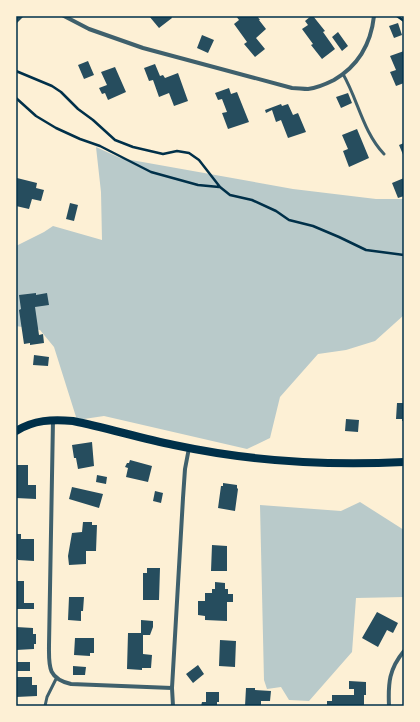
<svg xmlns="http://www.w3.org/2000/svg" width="420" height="722" font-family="'DM Sans',sans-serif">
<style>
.green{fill:#b9caca}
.building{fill:#264d5e}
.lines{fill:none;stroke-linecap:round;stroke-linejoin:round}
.path{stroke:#003049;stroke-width:2.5}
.service{stroke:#3f606c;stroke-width:3}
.minor{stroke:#3f606c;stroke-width:4}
.secondary{stroke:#003049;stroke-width:8}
.neatline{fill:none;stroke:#003049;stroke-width:1.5}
</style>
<rect width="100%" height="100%" fill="#fdf0d5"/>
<path class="green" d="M96 147 120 158 293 189 376 199H404V315L375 341 346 350 318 354 280 397 270 438 247 449 104 416 77 420 54 347 40 330 16 326V246L44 232 53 226 102 240 101 192Z
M360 502 404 530V597L356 598 352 652 309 701 289 700 281 687 267 689 264 680 260 505 341 511Z"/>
<path class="building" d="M16 16H24L16 24Z
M149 16H171L172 18 159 28Z
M236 16H257L260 20H259L266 29 256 38 265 49 255 57 244 44 247 42 234 24 239 20Z
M311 16H313L325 31 323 32 335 49 322 59 311 45 313 44 302 29 308 25 305 21Z
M398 23 402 35 394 38 389 26Z
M338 32 348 46 342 51 332 37Z
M202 35 214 40 208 53 197 48Z
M404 51V83L396 86 390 72 396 70 390 56Z
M88 61 94 75 84 79 78 65Z
M155 64 160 76 163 75 165 78 178 73 188 101 174 106 169 93 159 97 153 80 149 81 144 68Z
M115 67 126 92 108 100 105 93 102 94 99 88 107 85 101 72Z
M229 88 231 94 237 92 249 122 228 129 222 113 227 112 222 99 218 100 215 93Z
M348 93 352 103 341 108 336 97Z
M281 104 282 106 288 104 293 115 298 113 306 132 288 138 281 120 276 122 272 110 266 113 265 110Z
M357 129 369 158 349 167 343 151 348 149 342 135Z
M404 143V157L399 145Z
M17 178 37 183 36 188 44 190 41 201 32 199 29 209 16 206Z
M404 178V196L398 198 392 183Z
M70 203 78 205 74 221 66 219Z
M36 293V295L47 293 49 305 35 307 39 335 43 334 44 343 30 345V343L24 344 19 310 21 309 19 295Z
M34 355 49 357 48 366 33 365Z
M397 403H404V421H402V419H396Z
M346 419 359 420 358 432 345 431Z
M92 442 94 466 78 469 76 458H74L72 445Z
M130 460 152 466 148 482 126 477 128 468 125 467 127 463H129Z
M16 465H28V485H36V499L16 498Z
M97 475 107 477 106 484 96 482Z
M223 483 237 485V488L238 489 235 511 218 508 221 486H223Z
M72 487 103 494 99 508 69 499Z
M155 491 163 493 161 503 153 501Z
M83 522H92V525H97L96 551H86V564L69 565 68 556 72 533 82 532Z
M16 534H21V539H34V561L18 560V559H16Z
M212 545 227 546V571H211Z
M147 568H160L159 600H143V573H147Z
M16 581H24V603H34V609H16Z
M215 582 225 583V589H228V594H233V602H227V621L205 620V616L198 615V601H205V593H212V589H215Z
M69 597H84L83 611H81V621L68 620Z
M377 612 398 623 393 633 387 630 378 647 362 638Z
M141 620 153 621V627L150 635H143V654L152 655 151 668H142V670L127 669 128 633H141Z
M16 627 33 628V634H36V644H34V649L16 650Z
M75 638H94V653H90V656L74 655Z
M220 640 236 641 235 667 219 666Z
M16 662H30V671H16Z
M198 665 204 674 193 683 186 674Z
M73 666 86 667 85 675H73Z
M16 677H32V685H37V696L16 697Z
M349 681 366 682V695H364V706H327V701H332V695H354V689H349Z
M246 688H255V690L271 691 270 701H261V706H245Z
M206 692H219V702H217V706H201L202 702H206Z"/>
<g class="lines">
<path class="path" d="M397 16 404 21
M16 71 52 86 61 92 78 109 93 120 115 140 133 147 163 154 177 151 189 153 199 160 220 187 230 195 252 200 276 211 289 220 313 226 339 237 366 250 404 255
M16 98 36 116 56 128 80 139 100 146 151 172 198 185 219 187"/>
<path class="service" d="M343 74C358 100 363 132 384 154
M45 706 47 697 56 679"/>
<path class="minor" d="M64 16 89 29 143 48 292 88C297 88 303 89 308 89 317 88 326 84 334 80 358 66 371 43 374 16
M53 420 49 645C49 666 47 678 71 684L172 688
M173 706 172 688 183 498 185 469 189 448
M389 706C388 683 389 669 404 651"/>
<path class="secondary" d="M16 431C34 420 52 419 73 421 107 428 140 438 174 445 249 461 327 466 404 462"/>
</g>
<rect width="420" height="722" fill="none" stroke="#fdf0d5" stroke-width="34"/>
<rect x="17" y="17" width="386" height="688" class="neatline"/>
</svg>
